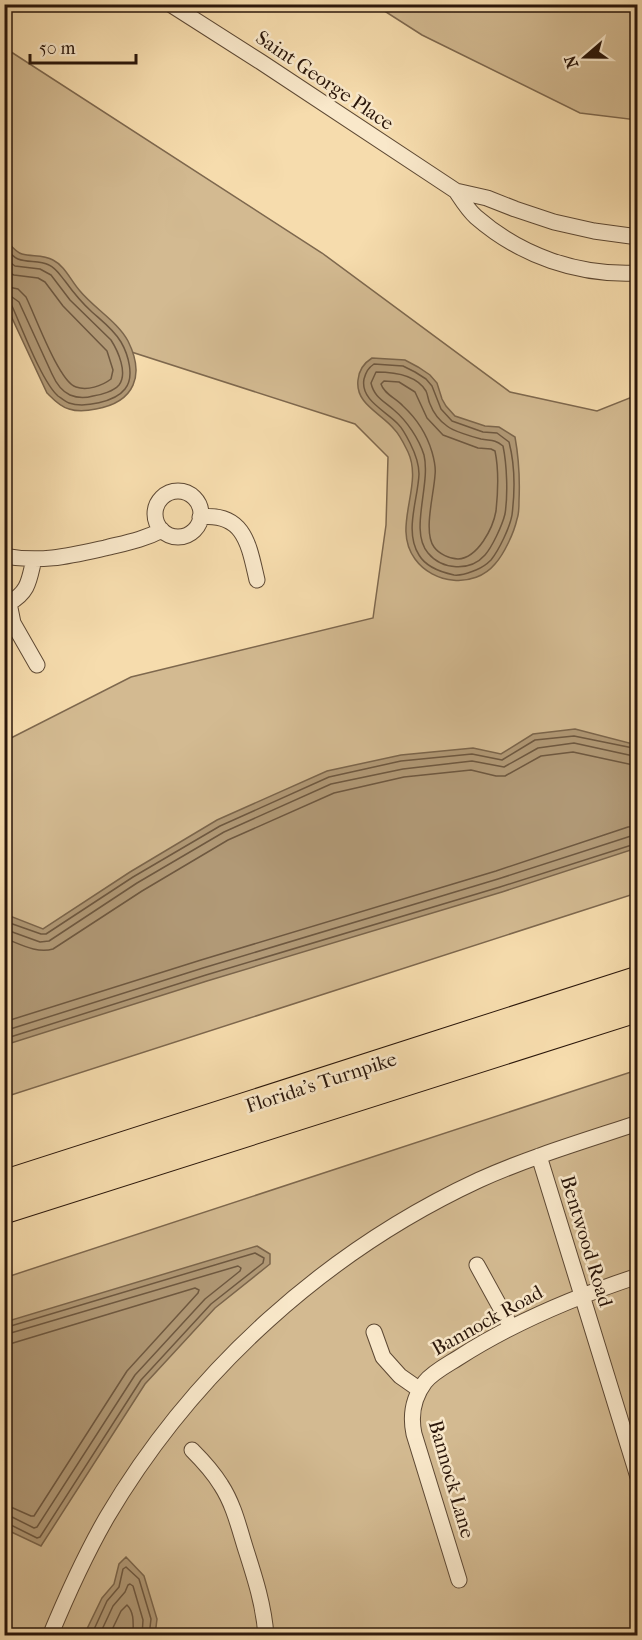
<svg xmlns="http://www.w3.org/2000/svg" width="642" height="1640" font-family="'IM FELL French Canon',serif">
<style>
.green{fill:#d3ba91;stroke:#7e684e;stroke-width:1.5}
.water{fill:#b19976;stroke:#7b654b;stroke-width:1.5}
.lines{fill:none;stroke-linecap:round;stroke-linejoin:round}
.shore{stroke:#6e5840;stroke-width:1.5}
.minor-casing{stroke:#5d4833;stroke-width:17}
.motorway-casing{stroke:#2a160a;stroke-width:29}
.minor{stroke:#f9e8ca;stroke-width:15}
.motorway{stroke:#f6dcad;stroke-width:27}
.labels{text-anchor:middle;stroke-width:5;stroke-linejoin:round;paint-order:stroke}
.street-label{font-size:20px;fill:#2a160a;stroke:#f9e8ca}
</style>
<rect width="100%" height="100%" fill="#f6dcad"/>
<filter id="stains"><feTurbulence type="fractalNoise" baseFrequency=".00333" numOctaves="4"/><feColorMatrix values="0 0 0 0 .2 0 0 0 0 .09 0 0 0 0 .02 0 0 0 .5 -.17"/></filter>
<radialGradient id="worn" r=".72"><stop offset=".6" stop-color="#630" stop-opacity="0"/><stop offset="1" stop-color="#630" stop-opacity=".3"/></radialGradient>
<path class="green" d="M375 5H637V120L580 113 422 35Z
M5 48 322 253 510 392 597 411 637 395V893L5 1097V741L131 677 373 618 386 525 388 457 355 424 88 338 5 280Z
M637 1070V1635H5L4 1278Z"/>
<path class="water" d="M5 239C10 244 15 252 22 254 32 257 43 254 53 260 65 266 71 281 80 291 94 308 118 322 128 341 145 375 135 402 96 409 87 411 78 412 69 409 60 407 53 399 47 393L5 303Z
M372 358 405 360 418 367 430 375 437 383 442 399 446 406 455 416 485 426 499 427 515 437C519 459 520 479 519 501 519 507 519 514 517 519 514 533 504 554 495 564 474 589 433 584 415 559 391 527 424 486 408 452 404 444 400 435 394 429 381 413 355 404 358 380 359 369 364 363 372 358Z
M575 729 637 745V848L502 892 207 981 5 1045V914L43 929 130 872 217 820 327 771 401 755 473 748 501 754 533 734Z
M257 1246 270 1254V1264L215 1308 145 1384 41 1546 5 1529V1322Z
M126 1557 144 1576 157 1619 155 1635H84L102 1598 114 1584 119 1564Z"/>
<g class="lines">
<path class="shore" d="M4 247C8 251 13 257 18 259 28 263 39 260 49 265 56 268 60 275 65 281 73 292 82 303 92 312 102 321 114 330 121 342 128 354 135 377 125 389 115 402 84 408 69 403 66 402 61 398 58 396 42 382 22 328 12 306L9 303H4
M4 258 15 266 40 269 51 275 70 300 111 340C118 351 128 373 119 385 114 391 101 395 93 396 86 398 77 398 70 395 61 391 56 383 52 374L19 302 12 297 4 295
M4 271 14 275 38 278 45 282 63 306 107 351 113 370 111 379C102 386 87 391 76 387 59 382 35 315 26 297L18 289 4 286
M374 364 403 366 415 372 426 379 432 386 441 409 452 421 483 432 497 433 509 442C515 465 515 491 512 515 510 527 499 550 491 560 487 564 481 568 476 570 468 573 462 576 454 575 440 572 426 567 419 555 404 531 418 500 419 474 419 463 415 453 410 443 407 437 403 429 398 424 386 411 360 400 364 379 366 372 368 368 374 364Z
M376 372C393 372 416 374 426 391 428 395 428 400 430 404 433 412 440 421 447 426 453 431 473 437 481 439 491 441 494 439 503 446 507 465 508 495 505 514 502 526 492 547 485 555 470 572 442 570 428 553 409 531 431 485 424 455 419 439 407 421 394 410 384 401 374 397 371 383Z
M384 381 399 382 415 392 427 418 443 435 478 448 491 449 495 451C499 470 498 492 496 511 493 528 478 558 458 559 450 559 439 554 434 547 423 532 434 494 435 475 436 468 434 459 432 452 427 435 416 418 403 406 396 398 384 394 381 384Z
M4 921 41 934H46L133 877 220 826 329 777 401 761 472 754 502 760 535 740 574 736 638 749
M4 929 40 942 49 941 137 883 224 832 331 784 403 769 472 761 504 767 538 748 574 743 638 757
M4 938C20 944 37 954 53 949L142 891 228 840 334 793 404 777 471 770 496 776H505L541 756 573 752 638 766
M4 1022 201 960 496 871 628 827 638 826
M4 1031 203 968 498 879 631 836 638 835
M4 1039 206 975 500 887 638 843
M4 1328 255 1253 264 1258 263 1263 211 1304 141 1380 40 1537 37 1538 9 1524H4
M4 1335 238 1266 241 1268 240 1271 205 1299 135 1375 37 1527 34 1528 12 1517 4 1516
M4 1344 13 1343 195 1288 199 1290 198 1293 127 1371 34 1516H31L13 1508 4 1507
M91 1636 107 1601 119 1587 123 1569 126 1567 139 1579 151 1619 149 1636
M99 1636 113 1606 125 1592 128 1585 130 1584 133 1586 143 1620 142 1636
M109 1636 121 1611 127 1605C135 1613 133 1625 133 1636"/>
<g class="minor-casing">
<path id="minor" d="M170 4 261 62 456 191 487 198 515 209 554 222 594 231 638 237
M456 191C462 200 468 210 476 217 521 256 578 276 638 273
M155 514a23 23 0 1 1 46 0a23 23 0 1 1-46 0Z
M200 517C245 512 249 546 257 580
M4 556C41 563 69 556 105 548 125 543 143 540 162 530
M4 602 9 603C29 592 29 580 34 559
M9 603 13 623 37 665
M539 1156 638 1477
M477 1265 511 1327
M374 1332 383 1357 400 1376 420 1390
M192 1450C203 1461 213 1472 221 1485 234 1505 239 1528 246 1550 255 1578 264 1606 266 1636
M459 1580 414 1434C410 1415 413 1398 425 1382 433 1372 447 1365 458 1358 514 1322 574 1297 638 1276
M50 1636C67 1595 85 1555 107 1517 193 1371 326 1251 479 1180 530 1157 584 1141 638 1123"/>
</g>
<g class="motorway-casing">
<path id="motorway" d="M4 1184 638 980
M4 1210 638 1008"/>
</g>
<use href="#minor" class="minor"/>
<use href="#motorway" class="motorway"/>
</g>
<g class="labels">
<g class="street-label">
<text transform="translate(325 80) rotate(34)" y="7">Saint George Place</text>
<text transform="translate(321 1082) rotate(-18)" y="7">Florida's Turnpike</text>
<text transform="translate(587 1241) rotate(73)" y="7">Bentwood Road</text>
<text transform="translate(487 1320) rotate(-29)" y="7">Bannock Road</text>
<text transform="translate(452 1479) rotate(74)" y="7">Bannock Lane</text>
</g>
</g>
<rect width="642" height="1640" fill="none" stroke="#f6dcad" stroke-width="24"/>
<rect x="6" y="6" width="630" height="1628" fill="none" stroke="#2a160a" stroke-width="3"/>
<rect x="12" y="12" width="618" height="1616" fill="none" stroke="#2a160a" stroke-width="1.5"/>
<g transform="translate(585 57) rotate(250)" stroke="#f9e8ca" stroke-width="4.5" paint-order="stroke">
<path d="M0-4.5L10 22L0 15L-10 22Z" fill="#2a160a"/>
<text y="-9" font-size="16" font-weight="bold" text-anchor="middle" fill="#2a160a">N</text>
</g>
<path d="M30 54v9h106v-9" fill="none" stroke="#2a160a" stroke-width="3"/>
<text x="39" y="54" font-size="18" fill="#2a160a" stroke="#f9e8ca" stroke-width="4.5" paint-order="stroke">50 m</text>
<rect width="100%" height="100%" filter="url(#stains)"/>
<rect width="100%" height="100%" fill="url(#worn)"/>
</svg>
